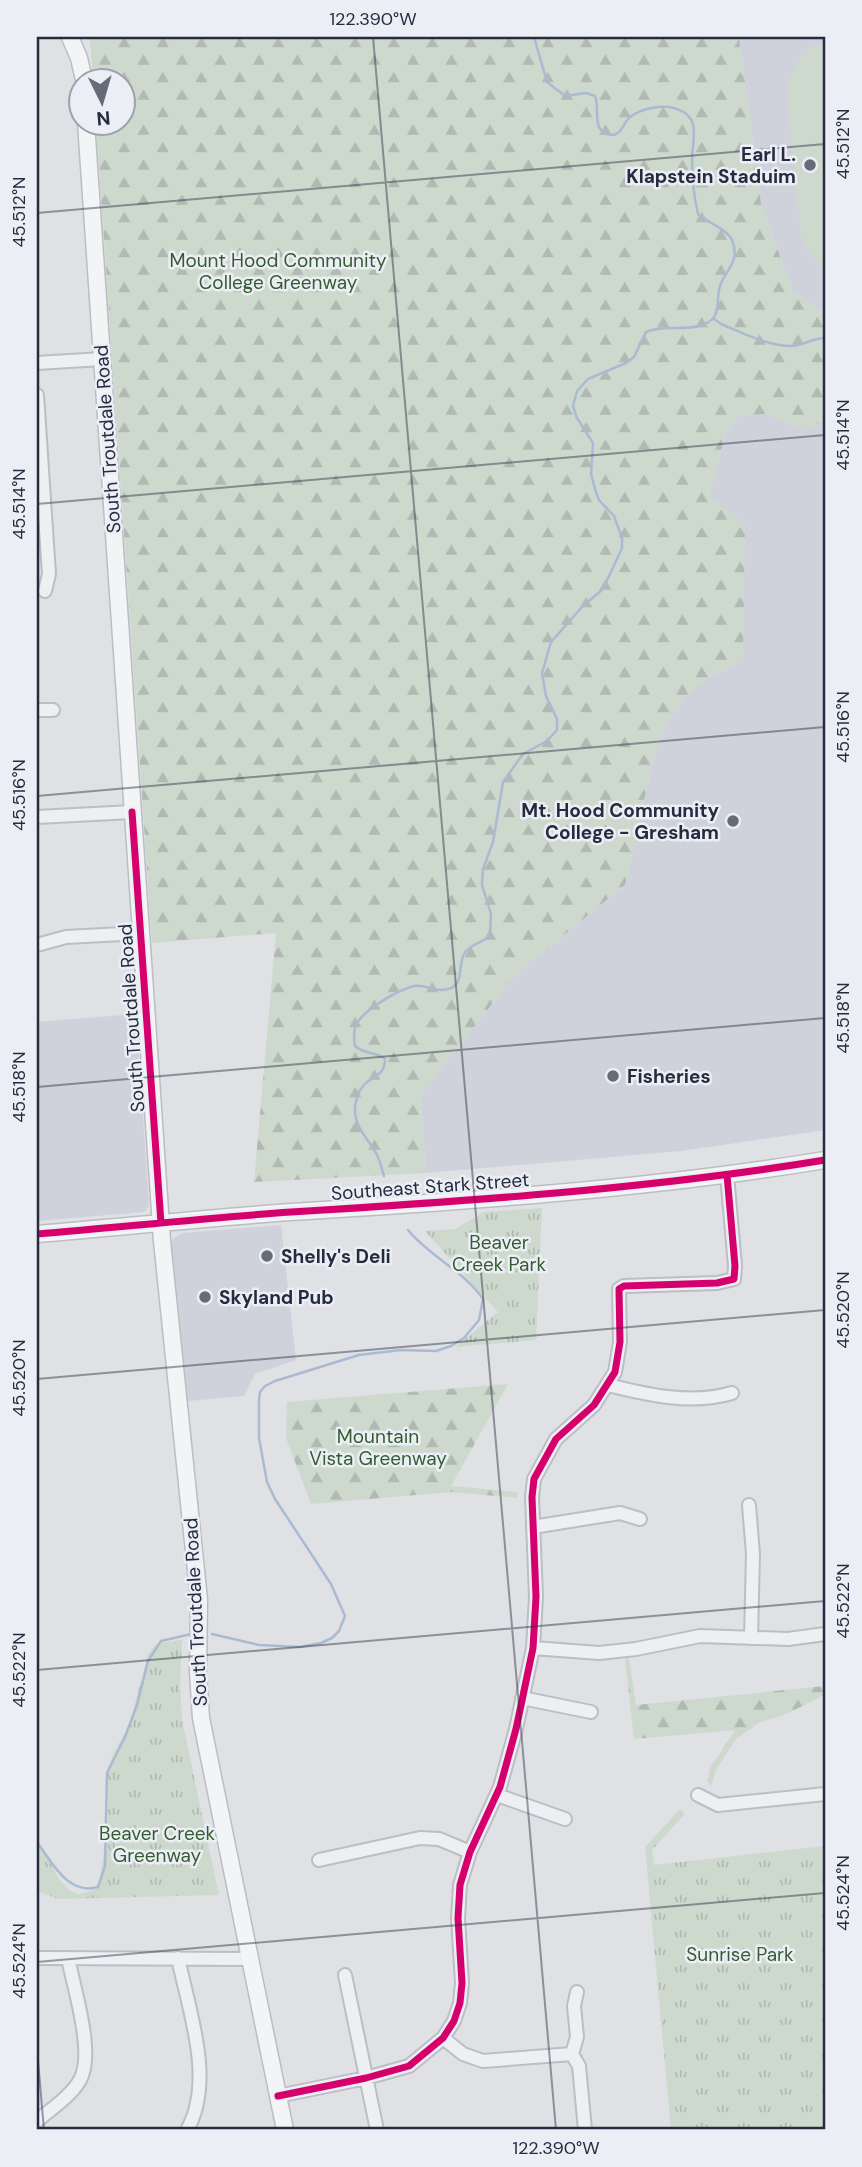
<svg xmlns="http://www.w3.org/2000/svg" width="862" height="2167" font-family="'DM Sans',sans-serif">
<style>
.built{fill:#cfd2db}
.grass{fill:url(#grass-tufts)}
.forest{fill:url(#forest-firs)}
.pitch{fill:#ced9ce}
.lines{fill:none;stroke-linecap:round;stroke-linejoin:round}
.stream{stroke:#aabad3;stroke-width:2.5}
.minor-casing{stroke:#bcbec3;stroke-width:16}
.major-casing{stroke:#babec3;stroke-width:19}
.minor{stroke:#eeeff2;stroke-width:12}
.major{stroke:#f3f4f5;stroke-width:16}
.cycleway-casing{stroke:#ebeff5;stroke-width:11}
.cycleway{stroke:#d6006c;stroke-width:7}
.ticks{fill:none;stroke:#252c3f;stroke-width:2;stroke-opacity:0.45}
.poi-dot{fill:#666b79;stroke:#ebeff5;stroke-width:2.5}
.labels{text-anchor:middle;stroke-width:5;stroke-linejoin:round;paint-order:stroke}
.poi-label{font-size:19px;font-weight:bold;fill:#252c3f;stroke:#ebeff5;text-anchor:start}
.park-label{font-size:19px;fill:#355c31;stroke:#ebeff5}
.street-label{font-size:19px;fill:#252c3f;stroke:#ebeff5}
.neatline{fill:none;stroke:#252c3f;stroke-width:2.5}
.ticks-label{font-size:18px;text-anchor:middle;fill:#252c3f}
</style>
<defs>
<pattern id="grass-tufts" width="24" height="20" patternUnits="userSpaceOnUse" patternTransform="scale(1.75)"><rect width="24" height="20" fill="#ced9ce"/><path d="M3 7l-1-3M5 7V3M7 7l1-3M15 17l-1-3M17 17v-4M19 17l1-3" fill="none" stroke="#b1bab2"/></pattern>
<pattern id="forest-firs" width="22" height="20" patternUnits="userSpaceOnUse" patternTransform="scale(1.75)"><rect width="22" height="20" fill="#ced9ce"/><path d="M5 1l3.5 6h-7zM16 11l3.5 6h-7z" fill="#b1bab2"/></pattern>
</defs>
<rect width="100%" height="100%" fill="#dfe1e5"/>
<path class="built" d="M739 37H825V310H818L792 290 761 203Z
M765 414 805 430 825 419V1130L681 1151 426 1173 420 1095 516 974 625 885 654 757 663 731 681 702 693 689 707 678 743 660 709 494 725 436 737 416Z
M136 1014 149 1206 144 1212 37 1221V1022Z
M281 1225 296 1360 255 1374 244 1396 188 1401 171 1243 173 1239 182 1233Z"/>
<path class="grass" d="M542 1208 536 1340 455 1347 498 1312 425 1231 455 1229 484 1212Z
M182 1640 180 1686 182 1720 219 1895 58 1899 37 1891V1843L47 1856 59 1879 70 1891 78 1894 95 1890 99 1884 108 1824 107 1770 114 1752 129 1726 148 1654 157 1643Z
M680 1809 685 1814 652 1850 654 1865 825 1846V2130H671L645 1847Z"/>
<path class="forest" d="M90 37H739L761 203 792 290 818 310H825V419L805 430 765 414 737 416 725 436 709 494 745 526 743 660 707 678 693 689 681 702 663 731 654 757 625 885 516 974 420 1095 426 1173 254 1182 276 933 152 943 96 123 122 122V80H93Z
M508 1384 451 1486 518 1492 517 1498 451 1492 311 1504 286 1438 287 1402Z
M629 1658 636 1705 825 1686V1695L784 1715 760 1722 736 1739 716 1770 711 1786 707 1781 710 1768 735 1730 634 1739 625 1659Z"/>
<path class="pitch" d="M825 41V269L807 250 801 234 787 96C787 70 802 51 825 41Z"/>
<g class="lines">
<path class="stream" d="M714 319 721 324C743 333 767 346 792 346 804 345 813 338 825 338
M384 1176C382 1169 380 1161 377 1155 368 1137 354 1129 355 1107 356 1099 358 1092 363 1086 372 1075 385 1077 385 1059 377 1051 364 1055 355 1046 354 1039 353 1031 356 1025 363 1010 398 990 414 986 427 984 439 994 451 988 464 982 458 965 464 954 470 944 482 943 490 936L491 914 482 885 483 869 493 842 503 782 523 754 547 741 557 730V719L546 696 542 673 551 642 582 607 603 589 622 548V538L614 516 599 500 595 489 591 474 593 443 577 418 573 406 577 391 588 379 626 363 634 357 646 332C664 324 687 332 705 324 723 316 715 301 720 286 725 270 741 262 732 240 728 230 707 222 698 214 694 197 692 178 692 160 692 141 702 117 677 109 663 104 642 108 630 117 622 124 621 139 607 134 603 133 601 131 599 127 595 117 599 106 595 96L586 93 565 96 547 82 534 37
M212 1634 259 1645 300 1647 321 1643 332 1638 339 1631 345 1616 331 1584 275 1499 267 1482 259 1438V1400L260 1392 265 1386 275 1381 359 1355 401 1350 436 1351 451 1346 464 1338 479 1320 483 1299C464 1271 429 1256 408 1230
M37 1842C52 1863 69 1896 98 1887L105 1866 107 1773 125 1737 137 1705 148 1661 161 1641 191 1634"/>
<g class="minor-casing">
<path id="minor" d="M37 363 102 359
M37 395 49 574 45 591
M37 710H53
M37 817 132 812
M37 945 66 937 141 933
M608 1385C648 1395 692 1405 732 1393
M749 1505 753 1554 751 1638
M533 1527 620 1513 640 1519
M533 1648 599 1653 636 1649 700 1636 788 1639 825 1634
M522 1698 591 1712
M497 1795 565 1819
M698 1795 718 1805 825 1794
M319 1860 420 1838 439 1839 470 1852
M37 1958 249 1959
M178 1958C189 2011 215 2081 187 2130
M345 1975 377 2130
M577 1992 574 2006 577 2037 572 2054 579 2066 585 2130
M443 2038 463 2054 483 2061 572 2054
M278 2096 366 2078 409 2066 443 2038 454 2021 460 2003 462 1983 458 1918 460 1885 470 1852 500 1787 516 1729 533 1648 536 1597 532 1497 534 1479 556 1439 594 1405 615 1372 620 1342 619 1289 624 1286 717 1283 734 1279 735 1266 727 1175
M37 2121C51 2109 71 2096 80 2080 95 2054 74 1989 68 1958"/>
</g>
<g class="major-casing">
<path id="major" d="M70 37 79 58 84 80
M86 122 162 1241 199 1600 198 1672 201 1718 285 2130
M37 1234C121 1227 206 1218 291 1212 469 1201 649 1189 825 1160"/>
</g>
<use href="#minor" class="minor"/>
<use href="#major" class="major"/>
<g class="cycleway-casing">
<path id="cycleway" d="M132 812 161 1223
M37 1234C121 1227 206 1218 291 1212 469 1201 649 1189 825 1160
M278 2096 366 2078 409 2066 443 2038 454 2021 460 2003 462 1983 458 1918 460 1885 470 1852 500 1787 516 1729 533 1648 536 1597 532 1497 534 1479 556 1439 594 1405 615 1372 620 1342 619 1289 624 1286 717 1283 734 1279 735 1266 727 1175"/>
</g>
<use href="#cycleway" class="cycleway"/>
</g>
<path class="ticks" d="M373 37 556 2130M37 213 825 144M37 504 825 435M37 796 825 727M37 1087 825 1018M37 1379 825 1310M37 1670 825 1601M37 1962 825 1893M37 2049 44 2130"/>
<g class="poi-dot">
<circle cx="810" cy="165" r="7"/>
<circle cx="733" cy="821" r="7"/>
<circle cx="613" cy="1076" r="7"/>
<circle cx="267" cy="1256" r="7"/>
<circle cx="205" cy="1297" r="7"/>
</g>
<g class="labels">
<g class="poi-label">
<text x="796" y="161" text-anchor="end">Earl L.<tspan x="796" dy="22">Klapstein Staduim</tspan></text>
<text x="719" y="817" text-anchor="end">Mt. Hood Community<tspan x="719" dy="22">College - Gresham</tspan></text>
<text x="627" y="1083">Fisheries</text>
<text x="281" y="1263">Shelly's Deli</text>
<text x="219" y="1304">Skyland Pub</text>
</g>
<g class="park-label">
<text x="278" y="267">Mount Hood Community<tspan x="278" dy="22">College Greenway</tspan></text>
<text x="499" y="1249">Beaver<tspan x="499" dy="22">Creek Park</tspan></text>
<text x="378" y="1443">Mountain<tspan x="378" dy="22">Vista Greenway</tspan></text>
<text x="157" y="1840">Beaver Creek<tspan x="157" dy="22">Greenway</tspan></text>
<text x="740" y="1961">Sunrise Park</text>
</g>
<g class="street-label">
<text transform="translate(107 439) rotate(-94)" y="7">South Troutdale Road</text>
<text transform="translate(131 1018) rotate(-94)" y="7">South Troutdale Road</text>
<text transform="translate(430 1186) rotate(-4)" y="7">Southeast Stark Street</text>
<text transform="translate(195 1612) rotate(-93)" y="7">South Troutdale Road</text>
</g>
</g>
<rect width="862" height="2167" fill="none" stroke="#ebeff5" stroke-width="77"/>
<g transform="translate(102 102) rotate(175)"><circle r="33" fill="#ebeff5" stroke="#9ca1ac" stroke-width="2"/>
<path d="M0-5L12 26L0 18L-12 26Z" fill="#666b79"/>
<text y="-10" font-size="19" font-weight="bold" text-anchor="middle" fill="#252c3f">N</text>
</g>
<rect x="38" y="38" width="786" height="2090" class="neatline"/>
<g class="ticks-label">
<text x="373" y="25">122.390°W</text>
<text transform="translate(843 144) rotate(-90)" y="6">45.512°N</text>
<text transform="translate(19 212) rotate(-90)" y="6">45.512°N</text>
<text transform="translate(843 435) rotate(-90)" y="6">45.514°N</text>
<text transform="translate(19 504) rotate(-90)" y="6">45.514°N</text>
<text transform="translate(843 727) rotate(-90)" y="6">45.516°N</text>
<text transform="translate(19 795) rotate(-90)" y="6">45.516°N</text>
<text transform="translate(843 1018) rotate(-90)" y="6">45.518°N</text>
<text transform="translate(19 1087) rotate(-90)" y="6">45.518°N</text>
<text transform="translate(843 1310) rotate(-90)" y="6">45.520°N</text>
<text transform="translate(19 1378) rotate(-90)" y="6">45.520°N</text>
<text transform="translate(843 1601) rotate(-90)" y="6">45.522°N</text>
<text transform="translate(19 1670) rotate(-90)" y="6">45.522°N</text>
<text transform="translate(843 1893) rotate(-90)" y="6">45.524°N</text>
<text transform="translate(19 1961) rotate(-90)" y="6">45.524°N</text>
<text x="556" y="2154">122.390°W</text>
</g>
</svg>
